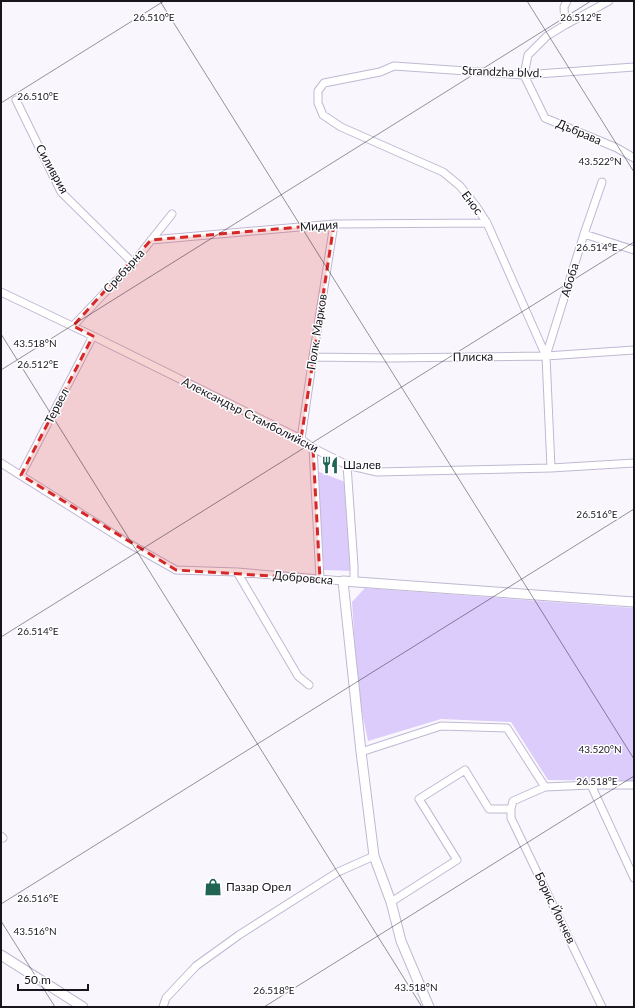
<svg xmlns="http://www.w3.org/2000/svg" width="635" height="1008" font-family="Lato,sans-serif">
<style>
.green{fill:#dbccfc}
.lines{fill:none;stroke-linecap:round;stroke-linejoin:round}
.minor-casing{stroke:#c0b8d3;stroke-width:9}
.tertiary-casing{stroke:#c0b8d3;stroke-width:11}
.minor{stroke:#fff;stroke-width:7}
.tertiary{stroke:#fff;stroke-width:9}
.marked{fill:#d62828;fill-opacity:0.2;stroke:#d62828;stroke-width:3;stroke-dasharray:8 5;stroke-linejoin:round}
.ticks{fill:none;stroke:#18151f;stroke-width:1;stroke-opacity:0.45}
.labels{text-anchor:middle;stroke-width:3;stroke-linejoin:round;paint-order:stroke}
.street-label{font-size:12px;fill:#18151f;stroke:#fff}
.poi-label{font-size:12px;fill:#18151f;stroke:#fff;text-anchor:start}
.ticks-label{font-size:10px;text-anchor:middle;fill:#18151f;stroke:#fff;stroke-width:3;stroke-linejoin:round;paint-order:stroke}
</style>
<rect width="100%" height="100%" fill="#f9f7fd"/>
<path class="green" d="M317 471 345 482 352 571 324 570Z
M365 588 634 608V781L548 780 511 722 441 719 368 741 358 693 352 602Z"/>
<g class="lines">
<g class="minor-casing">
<path id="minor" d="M609 1 565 25 547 36 528 55 524 75 545 118 617 148 634 158
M565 25 564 7 567 1
M16 100 61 192 133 263
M584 234 634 250
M151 240 334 224 487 223
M1 292 93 336 301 439 313 448 347 465 377 472 551 468 634 463
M73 326 133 263 172 214
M546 356 584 234 602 182
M313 357 391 358 546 356 634 350
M301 439 313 357 334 224
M313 448 320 579
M1 463 128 543 176 570 237 572 343 581
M347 465 354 566V582
M551 468 546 356 487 223 476 206 460 186 443 172 341 127 323 115 318 103V91L324 83 380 72 394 66 524 75 634 67
M21 475 93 336
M237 572 298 676 309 685
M361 752 441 726 507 728 545 787
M591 785 634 878
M1 836 3 838
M391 902 457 860 419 799 465 770 489 809H511
M163 1007 166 998 196 966 239 935 338 872 374 856
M602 1007 511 818V809L513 801 545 787 591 785H634"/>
</g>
<g class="tertiary-casing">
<path id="tertiary" d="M1 955 83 1007
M429 1007 401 941 391 902 374 856 361 752 343 581 634 602"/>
</g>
<use href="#minor" class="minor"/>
<use href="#tertiary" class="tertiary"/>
</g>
<path class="marked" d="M334 224 301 439 313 448 320 579 176 570 21 475 93 336 73 326 151 240Z"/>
<path class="ticks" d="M160 1 634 759M527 1 634 172M1 103 164 1M1 334 422 1007M1 370 591 1M1 637 634 242M1 904 634 509M1 921 55 1007M264 1007 634 776"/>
<defs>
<g id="restaurant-bare" transform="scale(1.38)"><path d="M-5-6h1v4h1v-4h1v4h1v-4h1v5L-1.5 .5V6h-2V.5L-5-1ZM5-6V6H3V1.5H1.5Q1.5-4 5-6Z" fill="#226454" stroke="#fff" stroke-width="2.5" paint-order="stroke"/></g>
<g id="shop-bare" transform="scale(1.38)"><path d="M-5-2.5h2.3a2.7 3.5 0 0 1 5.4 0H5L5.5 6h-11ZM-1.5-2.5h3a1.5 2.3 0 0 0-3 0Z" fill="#226454" stroke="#fff" stroke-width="2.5" paint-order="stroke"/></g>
</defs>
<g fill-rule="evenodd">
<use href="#restaurant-bare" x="330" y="465"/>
<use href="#shop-bare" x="213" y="887"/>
</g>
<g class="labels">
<g class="street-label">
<text transform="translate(502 72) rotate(2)" y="4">Strandzha blvd.</text>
<text transform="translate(579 132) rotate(23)" y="4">Дъбрава</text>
<text transform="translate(52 169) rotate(61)" y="4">Силиврия</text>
<text transform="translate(472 203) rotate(53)" y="4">Енос</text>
<text transform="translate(319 226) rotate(-4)" y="4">Мидия</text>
<text transform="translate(124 271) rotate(-48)" y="4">Сребърна</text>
<text transform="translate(570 280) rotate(-73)" y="4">Абоба</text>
<text transform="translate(317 332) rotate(-81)" y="4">Полк. Марков</text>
<text transform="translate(473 357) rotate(-1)" y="4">Плиска</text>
<text transform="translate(57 406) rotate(-63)" y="4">Тервел</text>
<text transform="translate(250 415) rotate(27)" y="4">Александър Стамболийски</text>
<text transform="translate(303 578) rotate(5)" y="4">Добровска</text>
<text transform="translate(555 908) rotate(64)" y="4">Борис Йончев</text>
</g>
<g class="poi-label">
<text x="343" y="469">Шалев</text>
<text x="226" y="891">Пазар Орел</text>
</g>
</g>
<g class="ticks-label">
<text x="154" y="21">26.510°E</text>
<text x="581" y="21">26.512°E</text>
<text x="38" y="100">26.510°E</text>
<text x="600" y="165">43.522°N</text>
<text x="597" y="251">26.514°E</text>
<text x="35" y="347">43.518°N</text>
<text x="38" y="368">26.512°E</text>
<text x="597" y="518">26.516°E</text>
<text x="38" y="635">26.514°E</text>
<text x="600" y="753">43.520°N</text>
<text x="597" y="785">26.518°E</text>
<text x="38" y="902">26.516°E</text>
<text x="35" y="935">43.516°N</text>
<text x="416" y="991">43.518°N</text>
<text x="274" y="994">26.518°E</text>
</g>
<rect width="635" height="1008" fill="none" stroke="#18151f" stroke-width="4"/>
<path d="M18 984v6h70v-6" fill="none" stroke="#18151f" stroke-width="2"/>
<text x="24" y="984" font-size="12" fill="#18151f" stroke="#ffffff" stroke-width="3" paint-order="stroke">50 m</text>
</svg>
